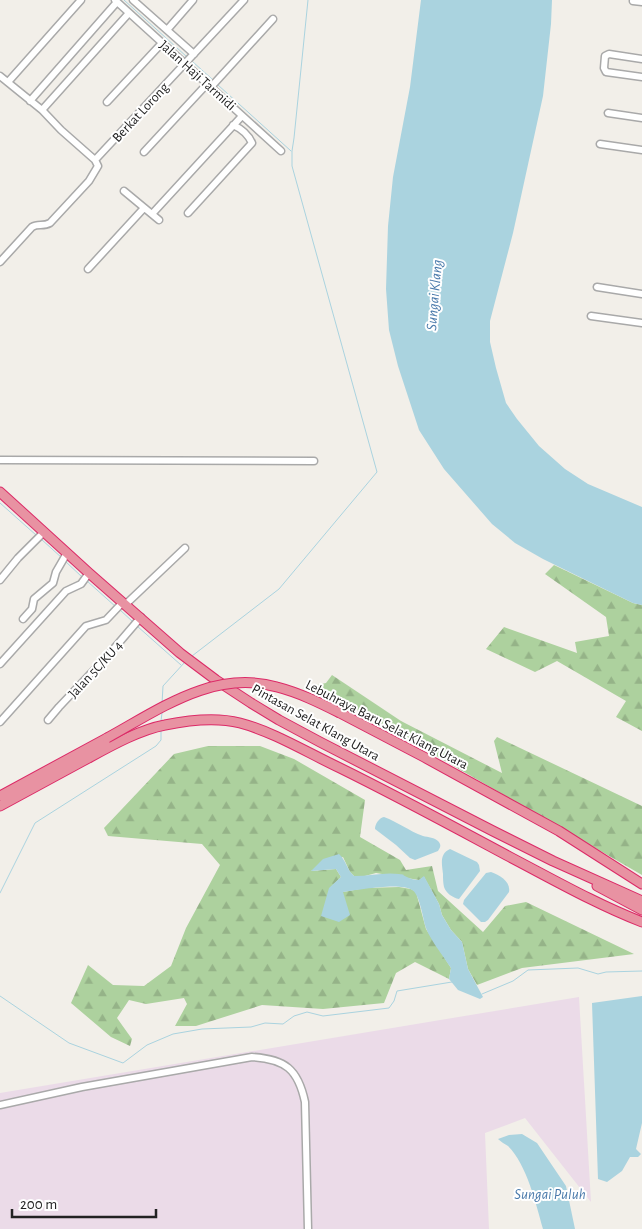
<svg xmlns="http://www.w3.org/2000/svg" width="642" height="1229" font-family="'Alegreya Sans',sans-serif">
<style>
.industrial{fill:#ebdbe8}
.forest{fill:url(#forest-firs)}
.water{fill:#aad3df}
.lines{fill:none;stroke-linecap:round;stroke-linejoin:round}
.stream{stroke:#aad3df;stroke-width:1}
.minor-casing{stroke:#a9a9a9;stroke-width:9}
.highway-casing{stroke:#dc2a67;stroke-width:11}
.minor{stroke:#fff;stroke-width:6}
.highway{stroke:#e892a2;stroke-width:9}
.highway-bridge-casing{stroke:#dc2a67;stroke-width:11;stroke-linecap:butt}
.highway-bridge{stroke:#e892a2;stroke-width:9}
.labels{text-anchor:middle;stroke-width:4;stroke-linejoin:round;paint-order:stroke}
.street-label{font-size:14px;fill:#222;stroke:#fff}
.water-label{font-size:15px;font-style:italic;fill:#4a7aab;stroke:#fff}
</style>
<defs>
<pattern id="forest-firs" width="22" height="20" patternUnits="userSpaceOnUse" patternTransform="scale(1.25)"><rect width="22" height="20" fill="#add19e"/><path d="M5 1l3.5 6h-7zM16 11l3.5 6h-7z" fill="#95b388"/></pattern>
</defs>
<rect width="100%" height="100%" fill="#f2efe9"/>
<path class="industrial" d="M579 997 591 1202 525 1118 485 1133 489 1229H0V1093Z"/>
<path class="forest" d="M554 565 633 603 642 605V731L616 717 626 701 557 661 535 672 486 649 504 627 577 653 575 642 609 636 606 617 545 574Z
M332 675 401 721 502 773 494 741 497 737 642 806V875L357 710 303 688 326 683Z
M208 746H260L294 759 365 800 360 837 400 860 406 870 432 866 438 891 483 932 505 906 526 902 634 954 522 968 477 985 468 969 462 942 451 930 442 915 439 904 424 877 419 880 376 873 365 876H354L350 872 343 857 311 871 336 869 341 877 329 889 343 892 365 888 399 887 411 889 416 892 426 929 451 968 449 979 415 962 396 973 384 1003 323 1009 262 1005 196 1026H175L187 1004 184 998 146 1004 129 1000 117 1018 132 1039 130 1046 111 1037 71 1003 88 965 113 985 144 986 171 966 186 928 220 865 202 844 108 836 104 828 174 754Z"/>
<path class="water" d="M421 0H552L551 24 543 96 513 233 490 321V342L496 368 506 403 517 419 539 446 565 469 588 484 642 507V605L633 603 543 559 515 543 492 524 444 469 419 430 398 366 389 330 386 289 388 226 393 177 410 87Z
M384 817C398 822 409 831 423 836 428 837 435 838 438 841 442 845 440 848 438 851L415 860 410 858 396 845 375 829C375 824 379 818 384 817Z
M450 849 477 862 479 865 480 871 459 899C453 898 446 893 444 887 443 883 443 878 443 874 442 864 439 854 450 849Z
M339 854C346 860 347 870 354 876 370 876 384 872 399 874 407 875 400 874 407 877 410 879 415 880 419 880L424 876 439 904 442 915 451 930 462 942 468 969 483 997 480 999 458 990 449 979 451 968C444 957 428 937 425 925 423 917 419 893 412 890 400 882 358 890 343 892L350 915 339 922 321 916 329 888 341 877 336 869 311 871 323 859Z
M491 872C500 875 511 882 509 892L488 920 485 922H481L463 904 464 900 486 873Z
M642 996V1123L636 1149 641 1154 638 1157H630L622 1171 607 1182 598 1179 592 1003Z
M522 1134 537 1143 566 1186 575 1229H543C536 1204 527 1165 508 1146 505 1144 501 1142 498 1139L509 1135Z"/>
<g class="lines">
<path class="stream" d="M124 0 187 57
M193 62 213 80
M218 85 291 151
M0 503 36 535
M41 539 62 558
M65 561 82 577
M87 581 116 607
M119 609 133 622
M137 626 181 665
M192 656 279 589 377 472 292 166V151L294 138 308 0
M162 704 163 686 185 662
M161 721 162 713
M0 893 35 823 156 746 161 740V730
M482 994 513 981 528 970 578 968 598 974 606 972 642 971
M0 996 69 1043 123 1063 147 1045 173 1034 202 1029 251 1027 265 1023 283 1024 294 1016 307 1012 323 1016 389 1008 394 1001 397 991 452 982"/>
<g class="minor-casing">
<path id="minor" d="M115 0 281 151
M133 0 194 54
M633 1 642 2
M167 30 193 0
M642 59 609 54 605 56 604 68 606 72 642 77
M0 76 42 110 61 130 95 160 98 166 89 181 50 223C43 227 38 223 32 227L0 262
M8 82 81 0
M211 87 273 19
M30 101 117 2
M107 102 162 43
M42 110 129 13
M608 113 642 118
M600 144 642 150
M144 152 207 84
M95 160 244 0
M124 191 159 220
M188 213 252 143C248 134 242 129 233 125
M152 214 242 116
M88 269 144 208
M597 287 642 294
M591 316 642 323
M0 460 314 461
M0 580 18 558 44 532
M126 604 185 548
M23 619 32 609 34 599 53 583 56 572 67 553
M0 664 66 591 81 584 89 573
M48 720 59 707 111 652 141 617
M0 722 86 626 106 620 123 602
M0 1105 82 1087 252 1057C285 1059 298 1069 305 1102L308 1229"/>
</g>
<g class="highway-casing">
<path id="highway" d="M0 492 89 573 180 653 216 680 251 703 279 720 320 742 493 831 553 861 642 901
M340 713 424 757 559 831 642 884
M0 796 107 738
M0 806C28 791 55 776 83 761 107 748 138 730 165 725 189 720 217 717 240 723 274 732 308 753 340 768 397 796 454 827 510 857 554 880 596 904 642 922
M597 886 642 910"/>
</g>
<use href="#minor" class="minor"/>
<use href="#highway" class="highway"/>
<g class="highway-bridge-casing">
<path id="highway-bridge" d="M107 738C160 709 214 669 277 687 300 693 320 703 340 713"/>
</g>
<use href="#highway-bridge" class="highway-bridge"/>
</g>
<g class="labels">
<g class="street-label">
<text transform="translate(198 75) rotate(42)" y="5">Jalan Haji Tarmidi</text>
<text transform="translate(140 112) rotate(-47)" y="5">Berkat Lorong</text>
<text transform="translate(95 669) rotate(-47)" y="5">Jalan 5C/KU 4</text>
<text transform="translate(316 722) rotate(29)" y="5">Pintasan Selat Klang Utara</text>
<text transform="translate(387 724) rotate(27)" y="5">Lebuhraya Baru Selat Klang Utara</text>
</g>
<g class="water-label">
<text transform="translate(434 295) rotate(-85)" y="5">Sungai Klang</text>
<text x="550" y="1199">Sungai Puluh</text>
</g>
</g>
<path d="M12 1209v8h144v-8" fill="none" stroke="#222222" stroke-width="2.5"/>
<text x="20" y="1209" font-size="15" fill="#222222" stroke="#ffffff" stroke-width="4" paint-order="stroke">200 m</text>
</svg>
